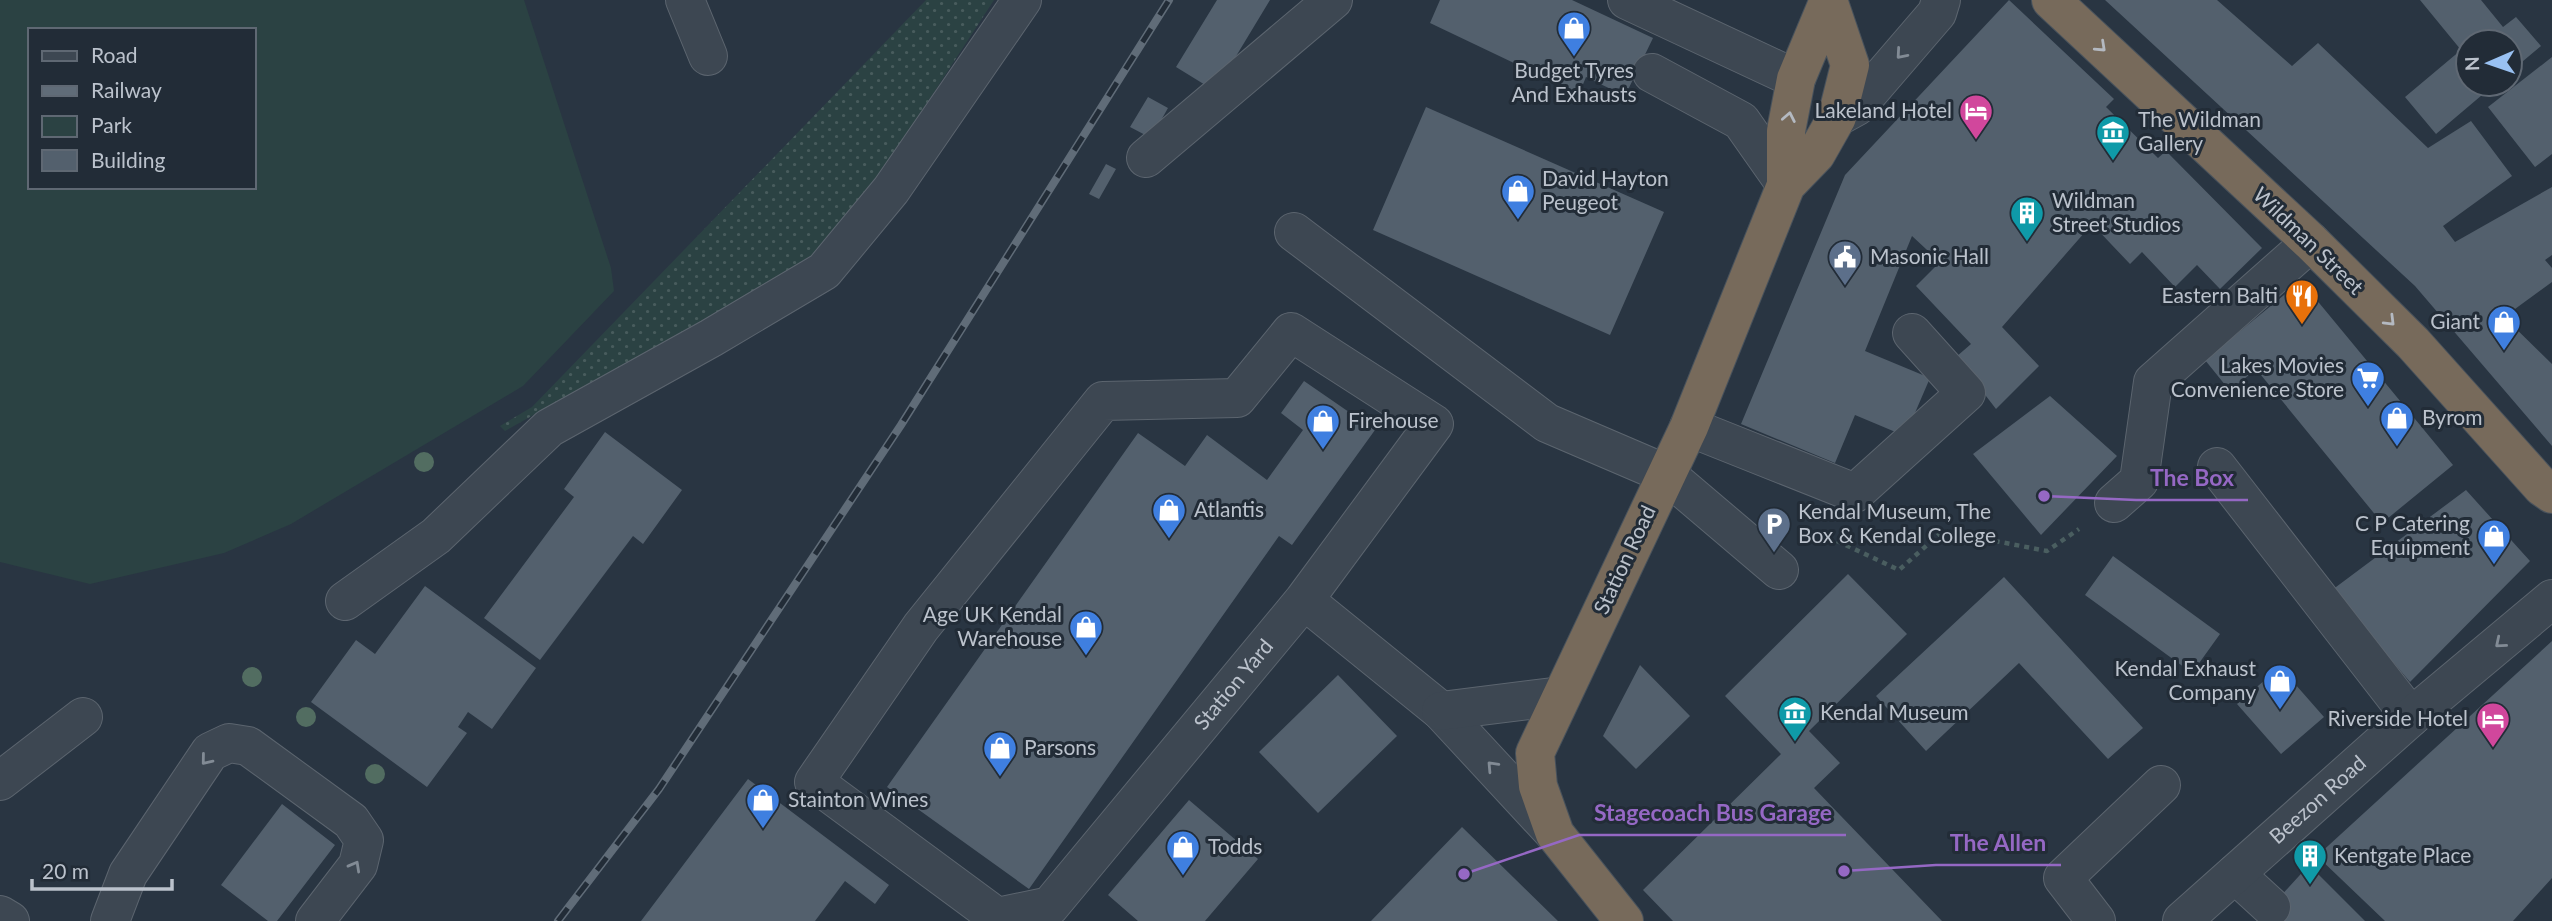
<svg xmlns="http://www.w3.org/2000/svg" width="2552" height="921" font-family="Lato,sans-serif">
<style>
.grass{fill:url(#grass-dots)}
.park{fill:#2b4243;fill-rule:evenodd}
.building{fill:#53606d}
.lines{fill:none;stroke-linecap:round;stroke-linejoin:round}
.minor-casing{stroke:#5c656f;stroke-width:40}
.highway-casing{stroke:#48525c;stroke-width:40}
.path{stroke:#4a5e60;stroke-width:4.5;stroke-dasharray:5 5;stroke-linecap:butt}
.minor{stroke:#3d4752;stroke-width:38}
.highway{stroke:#776a5b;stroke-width:38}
.rail-casing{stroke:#606c78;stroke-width:8}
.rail{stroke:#222c37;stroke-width:5;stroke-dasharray:16;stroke-linecap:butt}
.tree{fill:#526d61}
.oneway{stroke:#b4b9c1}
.oneway2{stroke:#828b95}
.labels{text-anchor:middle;stroke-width:6;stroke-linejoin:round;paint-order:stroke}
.poi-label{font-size:21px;fill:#bbc2cc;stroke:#222c37;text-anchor:start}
.street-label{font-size:21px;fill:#bbc2cc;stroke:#222c37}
.leader{fill:none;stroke:#9568c4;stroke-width:2.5}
.callout-dot{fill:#9568c4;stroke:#222c37;stroke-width:2.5}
.callout-label{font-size:23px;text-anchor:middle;font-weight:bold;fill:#9568c4;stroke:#222c37;stroke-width:6;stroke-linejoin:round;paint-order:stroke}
</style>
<defs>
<pattern id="grass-dots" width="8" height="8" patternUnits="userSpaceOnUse" patternTransform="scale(1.75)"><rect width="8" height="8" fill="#2b4243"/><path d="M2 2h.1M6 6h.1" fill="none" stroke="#485c5d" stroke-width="1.8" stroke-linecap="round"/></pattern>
</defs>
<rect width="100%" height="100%" fill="#293542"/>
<path class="grass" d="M926 0H994L860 206 834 239 796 268 505 431 500 426 532 407Z"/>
<path class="park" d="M0 0H524L611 268 614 291 523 386 291 524 224 553 90 584 0 562ZM30 30H254V187H30Z"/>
<path class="building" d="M1217 0H1270L1215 91 1176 67Z
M1440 0H1572L1653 38 1625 96 1586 77 1579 94 1430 23Z
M2009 0 2114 99 2106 107 2158 158 2166 151 2262 248 2220 289 2197 265 2175 287 2142 252 2130 264 2092 224 2002 327 2039 366 1996 409 1956 357 1971 344 1916 286 1940 262 1912 236 1865 351 1930 378 1905 436 1855 415 1835 463 1741 424 1845 175Z
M2105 0H2217L2292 66 2318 43 2428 148 2471 121 2512 176 2443 226 2455 242 2552 187V255L2545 260 2552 268V282L2504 317 2552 364V446L2415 286Z
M2420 0H2481L2503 27 2516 17 2541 46 2510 72V42H2468V84H2495L2436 134 2405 97 2461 50Z
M2552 57V154L2535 167 2488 107Z
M1148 97 1168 108 1151 138 1130 127Z
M1426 107 1664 212 1610 335 1373 230Z
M1106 164 1116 169 1099 199 1089 194Z
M2301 281 2453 465 2382 523 2256 369 2230 391 2205 360Z
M1304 381 1375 430 1292 545 1279 536 1029 889 887 787 1138 433 1185 466 1207 435 1267 480 1303 430 1281 413Z
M2050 396 2117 456 2041 535 1973 454Z
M605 432 682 490 643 544 633 536 540 660 484 618 574 497 564 489Z
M2466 490 2530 561 2410 682 2332 590Z
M2113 556 2220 634 2192 673 2085 595Z
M1848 574 1907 634 1809 731 1840 763 1814 788 1942 921H1673L1643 890 1781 754 1725 696Z
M2004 577 2143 728 2108 759 2019 663 1926 751 1876 696Z
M425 586 536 668 492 729 468 712 458 727 467 733 427 787 311 702 356 640 375 654Z
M2552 641V878L2513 921H2385L2317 856Z
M1640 665 1690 716 1636 769 1603 736Z
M2280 667 2324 717 2281 754 2237 704Z
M1338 675 1397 736 1318 813 1259 752Z
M748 779 889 885 875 904 845 881 815 921H641Z
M1189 800 1258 859 1205 921H1138L1108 895Z
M282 804 335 845 277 921H268L221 885Z
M1462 827 1558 921H1371Z
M2309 865 2365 921H2258Z"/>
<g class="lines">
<g class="minor-casing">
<g id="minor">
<path d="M685 0 708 56"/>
<path d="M1627 0 1796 79"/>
<path d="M1652 73 1741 121 1786 185"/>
<path d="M1837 117 1857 106 1937 13 1941 0"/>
<path d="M1146 158 1333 0"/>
<path d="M1294 232 1547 423 1666 474 1779 570"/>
<path d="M1689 427 1855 493 1966 393 1912 333"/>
<path d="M2217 467 2411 717"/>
<path d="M2114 503 2139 481 2153 382 2311 242"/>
<path id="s1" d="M1304 600 1434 424 1291 332 1237 398 1103 401 921 627 814 782 997 917 1050 906 1304 600 1441 711 1555 834"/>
<path d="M345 601 436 536 549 428 711 338 824 271 891 190 1022 0"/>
<path d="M1441 711 1561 696"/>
<path d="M0 781 83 717"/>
<path d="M2235 874 2271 907"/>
<path d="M0 915 10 921"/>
<path d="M110 921 128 874 210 752 229 743 248 746 351 821 364 840 358 865 315 921"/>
<path d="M2096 921 2063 878 2161 785"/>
<path id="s2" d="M2182 921 2411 717 2552 599"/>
</g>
</g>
<g class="highway-casing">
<path id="highway" d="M2051 0 2311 242 2413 343 2542 487 2552 494
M1786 185V131L1796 79 1829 0
M1624 921 1555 834 1538 786 1535 753 1689 427 1786 185 1816 154 1837 117 1850 65 1828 0"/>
</g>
<path class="path" d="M1812 541 1820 533 1899 570 1943 531 2047 551 2079 529"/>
<use href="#minor" class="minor"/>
<use href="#highway" class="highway"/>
<g class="rail-casing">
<path id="rail" d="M558 921 659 789 901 425 1169 0"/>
</g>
<use href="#rail" class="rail"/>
</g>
<g class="tree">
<circle cx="424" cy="462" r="10"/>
<circle cx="252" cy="677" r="10"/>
<circle cx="306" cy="717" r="10"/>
<circle cx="375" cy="774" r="10"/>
</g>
<defs><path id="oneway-chevron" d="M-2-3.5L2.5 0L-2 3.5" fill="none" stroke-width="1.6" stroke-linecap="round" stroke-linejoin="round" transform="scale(1.75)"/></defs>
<g class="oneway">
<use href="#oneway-chevron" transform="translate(2101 47) rotate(43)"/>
<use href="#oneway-chevron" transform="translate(1789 117) rotate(-79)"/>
<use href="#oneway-chevron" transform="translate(2390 321) rotate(45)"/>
</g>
<g class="oneway2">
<use href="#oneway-chevron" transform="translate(1901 54) rotate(131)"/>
<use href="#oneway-chevron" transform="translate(2500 643) rotate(140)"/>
<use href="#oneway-chevron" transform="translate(206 760) rotate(129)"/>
<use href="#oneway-chevron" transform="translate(1492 766) rotate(-133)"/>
<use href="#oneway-chevron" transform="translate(355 866) rotate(-61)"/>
</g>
<defs>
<g id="shop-pin" transform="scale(1.75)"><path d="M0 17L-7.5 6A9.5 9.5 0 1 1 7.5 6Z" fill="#3f7fe0" stroke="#222c37"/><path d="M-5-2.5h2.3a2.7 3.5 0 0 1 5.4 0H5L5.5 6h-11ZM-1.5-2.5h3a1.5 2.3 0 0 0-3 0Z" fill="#fff"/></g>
<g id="hotel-pin" transform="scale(1.75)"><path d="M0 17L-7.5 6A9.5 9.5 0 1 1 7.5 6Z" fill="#d1479c" stroke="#222c37"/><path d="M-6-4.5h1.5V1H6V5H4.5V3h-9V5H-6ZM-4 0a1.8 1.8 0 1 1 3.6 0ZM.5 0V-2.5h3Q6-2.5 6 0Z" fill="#fff"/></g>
<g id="museum-pin" transform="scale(1.75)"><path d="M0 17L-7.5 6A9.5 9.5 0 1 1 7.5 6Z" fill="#0f9aa8" stroke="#222c37"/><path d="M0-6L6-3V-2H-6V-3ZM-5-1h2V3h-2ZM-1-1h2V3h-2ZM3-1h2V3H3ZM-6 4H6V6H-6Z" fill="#fff"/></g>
<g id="building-pin" transform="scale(1.75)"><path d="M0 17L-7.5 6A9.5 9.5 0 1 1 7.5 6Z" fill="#0f9aa8" stroke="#222c37"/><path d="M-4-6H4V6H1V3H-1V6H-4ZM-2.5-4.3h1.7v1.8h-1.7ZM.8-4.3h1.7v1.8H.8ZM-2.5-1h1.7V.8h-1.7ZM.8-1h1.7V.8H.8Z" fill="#fff"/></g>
<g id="civic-pin" transform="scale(1.75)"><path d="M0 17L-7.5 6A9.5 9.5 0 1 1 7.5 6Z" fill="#5c6f8a" stroke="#222c37"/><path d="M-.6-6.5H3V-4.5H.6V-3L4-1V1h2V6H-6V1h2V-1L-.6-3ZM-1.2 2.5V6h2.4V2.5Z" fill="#fff"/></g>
<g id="restaurant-pin" transform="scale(1.75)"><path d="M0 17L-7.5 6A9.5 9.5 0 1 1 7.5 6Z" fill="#e8710a" stroke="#222c37"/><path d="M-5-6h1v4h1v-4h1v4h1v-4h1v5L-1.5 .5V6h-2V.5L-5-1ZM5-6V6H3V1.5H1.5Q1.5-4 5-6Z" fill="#fff"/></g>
<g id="supermarket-pin" transform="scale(1.75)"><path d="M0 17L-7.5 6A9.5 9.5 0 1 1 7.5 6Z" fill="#3f7fe0" stroke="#222c37"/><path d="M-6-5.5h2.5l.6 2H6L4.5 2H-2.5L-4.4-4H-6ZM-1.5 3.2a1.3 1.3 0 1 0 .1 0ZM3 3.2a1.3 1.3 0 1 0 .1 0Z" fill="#fff"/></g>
<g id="parking-pin" transform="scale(1.75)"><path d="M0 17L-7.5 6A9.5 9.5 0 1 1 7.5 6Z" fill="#5c6f8a" stroke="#222c37"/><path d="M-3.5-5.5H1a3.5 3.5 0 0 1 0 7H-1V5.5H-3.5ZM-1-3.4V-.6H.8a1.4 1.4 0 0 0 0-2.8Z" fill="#fff"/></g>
</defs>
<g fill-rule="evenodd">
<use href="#shop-pin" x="1574" y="28"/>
<use href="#hotel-pin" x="1976" y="111"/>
<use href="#museum-pin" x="2113" y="132"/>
<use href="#shop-pin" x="1518" y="191"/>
<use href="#building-pin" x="2027" y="213"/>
<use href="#civic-pin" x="1845" y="257"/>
<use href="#restaurant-pin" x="2302" y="296"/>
<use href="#shop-pin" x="2504" y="322"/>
<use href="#supermarket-pin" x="2368" y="378"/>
<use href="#shop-pin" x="2397" y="418"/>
<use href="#shop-pin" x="1323" y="421"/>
<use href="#shop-pin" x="1169" y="510"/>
<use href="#parking-pin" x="1774" y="524"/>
<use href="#shop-pin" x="2494" y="536"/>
<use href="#shop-pin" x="1086" y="627"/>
<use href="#shop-pin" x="2280" y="681"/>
<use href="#museum-pin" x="1795" y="713"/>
<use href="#hotel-pin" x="2493" y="719"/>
<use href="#shop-pin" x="1000" y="748"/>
<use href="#shop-pin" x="763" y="800"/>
<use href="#shop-pin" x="1183" y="847"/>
<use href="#building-pin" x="2310" y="856"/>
</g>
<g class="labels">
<g class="poi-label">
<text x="1574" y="78" text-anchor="middle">Budget Tyres<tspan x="1574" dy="24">And Exhausts</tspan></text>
<text x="1952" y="118" text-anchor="end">Lakeland Hotel</text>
<text x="2138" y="127">The Wildman<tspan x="2138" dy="24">Gallery</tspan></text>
<text x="1542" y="186">David Hayton<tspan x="1542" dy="24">Peugeot</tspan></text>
<text x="2052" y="208">Wildman<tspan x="2052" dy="24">Street Studios</tspan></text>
<text x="1870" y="264">Masonic Hall</text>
<text x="2278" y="303" text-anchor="end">Eastern Balti</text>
<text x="2480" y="329" text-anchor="end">Giant</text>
<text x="2344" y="373" text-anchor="end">Lakes Movies<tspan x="2344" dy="24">Convenience Store</tspan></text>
<text x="2422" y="425">Byrom</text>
<text x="1348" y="428">Firehouse</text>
<text x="1194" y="517">Atlantis</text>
<text x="1798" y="519">Kendal Museum, The<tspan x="1798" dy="24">Box &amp; Kendal College</tspan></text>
<text x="2470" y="531" text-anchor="end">C P Catering<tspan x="2470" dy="24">Equipment</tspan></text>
<text x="1062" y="622" text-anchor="end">Age UK Kendal<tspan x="1062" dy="24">Warehouse</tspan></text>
<text x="2256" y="676" text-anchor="end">Kendal Exhaust<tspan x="2256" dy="24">Company</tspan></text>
<text x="1820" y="720">Kendal Museum</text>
<text x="2468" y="726" text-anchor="end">Riverside Hotel</text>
<text x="1024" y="755">Parsons</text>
<text x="788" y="807">Stainton Wines</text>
<text x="1208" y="854">Todds</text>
<text x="2334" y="863">Kentgate Place</text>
</g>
<g class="street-label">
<text transform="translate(2308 241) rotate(44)" y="7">Wildman Street</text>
<text transform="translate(1625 560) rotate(-65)" y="7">Station Road</text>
<text dy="7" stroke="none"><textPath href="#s1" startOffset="1656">Station Yard</textPath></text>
<text dy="7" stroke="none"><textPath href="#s2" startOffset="182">Beezon Road</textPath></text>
</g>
</g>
<path class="leader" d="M2044 496L2136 500H2248M1464 874L1579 835H1846M1844 871L1936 865H2061"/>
<g class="callout-dot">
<circle cx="2044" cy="496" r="7"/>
<circle cx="1464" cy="874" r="7"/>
<circle cx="1844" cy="871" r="7"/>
</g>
<g class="callout-label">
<text x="2192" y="486">The Box</text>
<text x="1713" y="821">Stagecoach Bus Garage</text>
<text x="1998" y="851">The Allen</text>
</g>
<rect x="28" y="28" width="228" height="161" fill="#222c37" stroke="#5f6873" stroke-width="2"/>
<rect x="42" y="51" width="35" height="10" fill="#3d4752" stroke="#5f6873" stroke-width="2"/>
<text x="91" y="63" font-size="21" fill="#bbc2cc">Road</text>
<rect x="42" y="86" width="35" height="10" fill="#606c78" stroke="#5f6873" stroke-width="2"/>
<text x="91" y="98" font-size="21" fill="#bbc2cc">Railway</text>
<rect x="42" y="116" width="35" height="21" fill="#2b4243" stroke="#5f6873" stroke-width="2"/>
<text x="91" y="133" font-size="21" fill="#bbc2cc">Park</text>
<rect x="42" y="150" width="35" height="21" fill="#53606d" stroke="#5f6873" stroke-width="2"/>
<text x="91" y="168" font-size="21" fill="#bbc2cc">Building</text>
<g transform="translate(2489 63) rotate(268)"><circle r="33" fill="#222c37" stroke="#5f6873" stroke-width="2"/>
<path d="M0-5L12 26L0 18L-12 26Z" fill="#99c1f2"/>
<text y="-10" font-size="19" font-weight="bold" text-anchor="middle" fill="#bbc2cc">N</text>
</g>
<path d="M32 879v10h140v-10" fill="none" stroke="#bbc2cc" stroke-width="3.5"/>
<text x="42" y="879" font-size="21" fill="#bbc2cc" stroke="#222c37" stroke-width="5" paint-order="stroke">20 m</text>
</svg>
